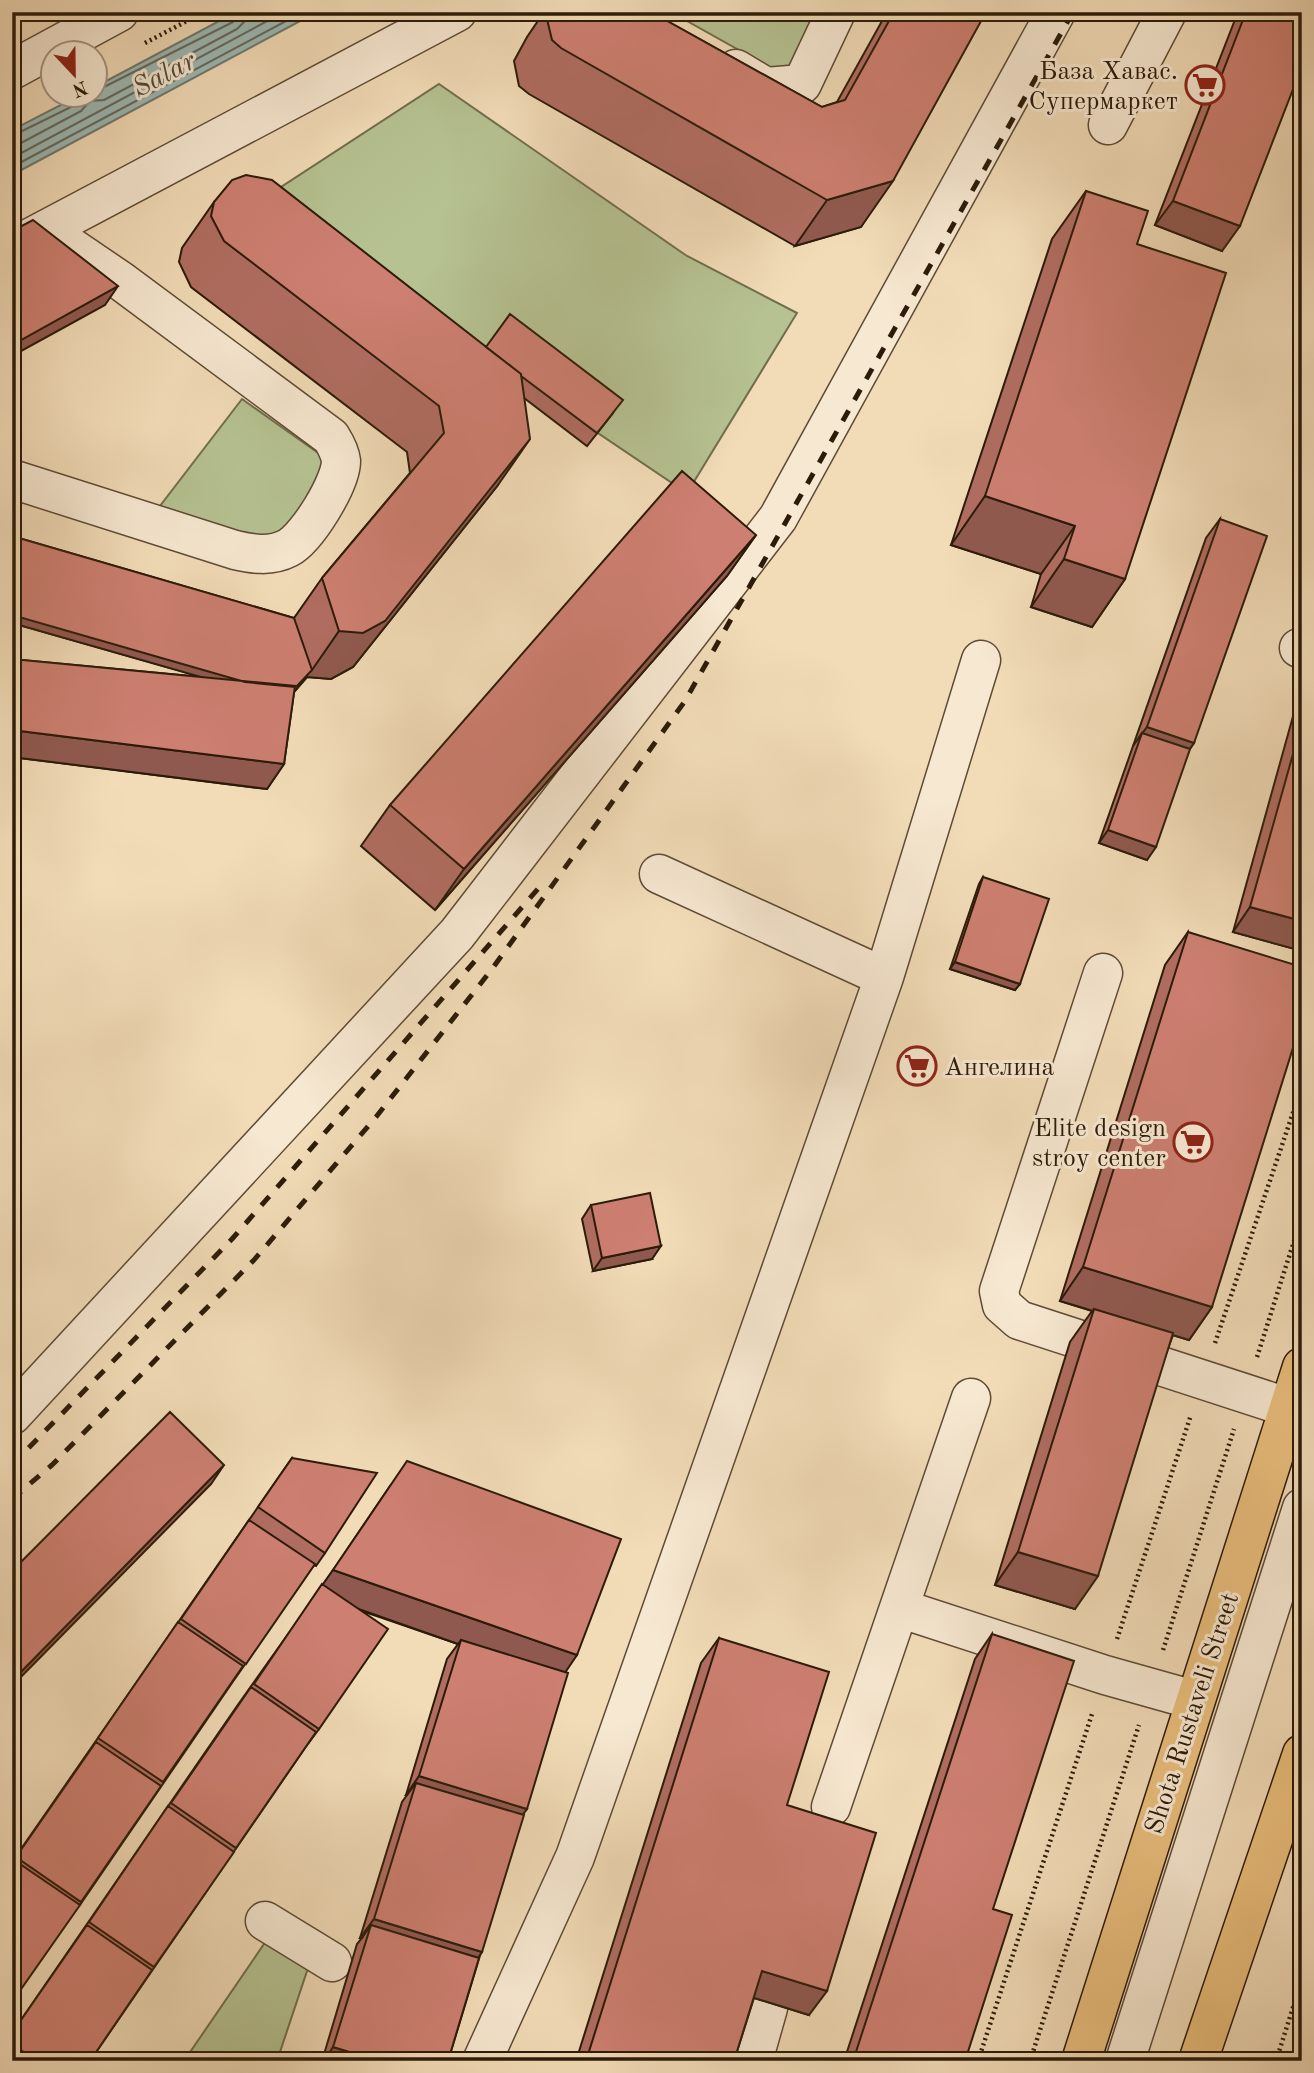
<svg xmlns="http://www.w3.org/2000/svg" width="1314" height="2073" font-family="'Old Standard TT',serif">
<style>
.green{fill:#b6c292;stroke:#716e4e;stroke-width:2}
.water{fill:#9dbab6;stroke:#707a71;stroke-width:2}
.lines{fill:none;stroke-linecap:round;stroke-linejoin:round}
.shore{stroke:#646a60;stroke-width:2}
.minor-casing{stroke:#5e4b35;stroke-width:41}
.major-casing{stroke:#2c1b09;stroke-width:41}
.path{stroke:#2c1b09;stroke-width:4.5;stroke-dasharray:2 3.5;stroke-linecap:butt}
.minor{stroke:#f7e8d1;stroke-width:38}
.major{stroke:#e9be7c;stroke-width:38}
.rail{stroke:#2c1b09;stroke-width:5;stroke-dasharray:12 12;stroke-linecap:butt}
.wall{fill:#b06d61;stroke:#2c1b09;stroke-width:2}
.shaded-wall{fill:#90594f;stroke:#2c1b09;stroke-width:2}
.building{fill:#cd7f71;stroke:#2c1b09;stroke-width:2}
.labels{text-anchor:middle;stroke-width:6;stroke-linejoin:round;paint-order:stroke}
.poi-label{font-size:26px;fill:#2c1b09;stroke:#f7e8d1;text-anchor:end}
.street-label{font-size:26px;fill:#2c1b09;stroke:#f7e8d1}
.water-label{font-size:28px;font-style:italic;fill:#4e4b3d;stroke:#f7e8d1}
</style>
<rect width="100%" height="100%" fill="#f2dcb8"/>
<filter id="stains"><feTurbulence type="fractalNoise" baseFrequency=".00286" numOctaves="4"/><feColorMatrix values="0 0 0 0 .2 0 0 0 0 .09 0 0 0 0 .02 0 0 0 .5 -.17"/></filter>
<radialGradient id="worn" r=".72"><stop offset=".6" stop-color="#630" stop-opacity="0"/><stop offset="1" stop-color="#630" stop-opacity=".3"/></radialGradient>
<path class="green" d="M671 12H825L794 68 769 67Z
M439 84 687 256 797 313 687 493 289 225 275 191Z
M242 399 321 455 326 465 284 535 261 539 160 506Z
M283 1943 309 1965 277 2061H184L264 1944Z"/>
<path class="water" d="M236 12H317L12 175V130L80 95 94 94 95 87Z"/>
<g class="lines">
<path class="shore" d="M94 92 233 22 237 12
M12 136 77 104 81 94
M12 144 21 143 81 111 90 101 104 100 237 29 244 22 246 12
M12 158 284 12
M12 167 303 12"/>
<g class="minor-casing">
<path id="minor" d="M736 69 766 87 802 84 836 12
M12 70 119 12
M1108 125 1167 12
M26 240 457 12
M12 479 235 550C252 554 271 557 288 548 307 538 341 483 341 461 340 452 336 445 331 437L121 281 46 230
M1299 648 1302 649
M659 874 884 977
M1103 973 999 1291 1002 1305 1019 1320 1290 1408
M12 1415 457 934 778 518 1056 12
M899 1608 971 1398
M831 1807 899 1608 1105 1675 1194 1700
M265 1921 332 1962
M482 2061 575 1857 884 977 981 660
M753 2061 768 2008
M1125 2061 1302 1508"/>
</g>
<g class="major-casing">
<path id="major" d="M1081 2061 1302 1367
M1198 2061 1302 1754"/>
</g>
<path class="path" d="M145 43 204 12
M1215 1343 1302 1086
M1257 1357 1302 1216
M1117 1639 1191 1415
M1163 1650 1234 1429
M978 2061 1093 1711
M1030 2061 1139 1725
M1276 2061 1302 1979"/>
<use href="#minor" class="minor"/>
<use href="#major" class="major"/>
<path class="rail" d="M12 1465 232 1239 544 882
M12 1499 52 1465 254 1260 376 1117 492 969 685 701 1073 12"/>
</g>
<path class="wall" d="M544 12H651L822 107 837 102 887 12H986L861 227 795 246 529 94 519 86 514 61 527 37Z
M1238 12H1302L1222 251 1155 225Z
M1086 191 1137 244 1125 579 1092 627 1031 607 1041 574 951 545 1052 239Z
M214 202 485 347 613 413 587 446 524 398 498 485 353 667 331 679 307 677 294 692 284 764 267 789 12 757V659L202 677 12 623V536L294 618 322 578 410 473 407 452 191 287 179 262 182 248Z
M1220 519 1194 743 1190 749 1147 860 1099 843 1206 538Z
M756 535 727 576 435 910 361 846 390 805Z
M1302 695V951L1233 932 1297 702Z
M983 877 1020 984 1015 990 950 969 979 884Z
M1188 932 1212 1307 1189 1340 1173 1335 1075 1609 995 1585 1070 1342 1092 1311 1060 1301 1165 965Z
M591 1205 652 1259 593 1271 582 1219Z
M292 1458 325 1553 316 1566 314 1565 232 1683 80 1905 12 1862Z
M390 1486 566 1672 448 2061H322L357 1944 362 1938H360L402 1802 407 1795H406L447 1659 458 1644 359 1610 319 1729 305 1748 90 2061H12V2033L237 1706 323 1585Z
M992 1634 993 1909 965 2061H844L975 1659Z
M719 1638 787 1805 809 2015 754 1998 734 2061H576L701 1663Z"/>
<path class="shaded-wall" d="M893 181 861 227 795 246 827 200Z
M1173 201 1240 226 1222 251 1155 225Z
M118 286 105 305 12 356V345Z
M530 439 498 485 353 667 331 679 307 677 293 693 271 697 12 623V615L312 670 339 631Z
M985 496 1075 526 1041 574 951 545Z
M756 535 727 576 435 910 464 869Z
M1064 559 1125 579 1092 627 1031 607Z
M1147 727 1194 743 1180 762 1142 733 1133 746Z
M12 730 284 764 267 789 12 757Z
M1108 830 1156 847 1147 860 1099 843Z
M1250 907 1302 921V951L1233 932Z
M955 962 1020 984 1015 990 950 969Z
M661 1246 652 1259 593 1271 602 1258Z
M1083 1267 1212 1307 1189 1340 1060 1301Z
M224 1465 211 1484 12 1686V1681Z
M1018 1552 1098 1576 1075 1609 995 1585Z
M333 1570 577 1655 560 1680 461 1640 458 1644 316 1594Z
M419 1776 527 1809 513 1828 416 1783 407 1795H406Z
M374 1919 482 1952 469 1971 371 1925 362 1938H360Z
M762 1971 827 1991 809 2015 745 1995Z
M333 2047 379 2061H329L331 2054 326 2061H324Z"/>
<path class="building" d="M547 12H651L822 107 845 100 894 12H986L893 181 827 200 561 48 552 40 546 15Z
M1246 12H1302V66L1240 226 1173 201Z
M246 175 272 180 521 374 530 439 385 621 363 633 339 631 322 578 444 433 439 406 224 241 211 216 214 202 232 180Z
M1086 191 1148 211 1137 244 1226 273 1125 579 1064 559 1075 526 985 496Z
M33 220 118 286 12 345V231Z
M510 314 623 400 597 433 521 376V374L486 347Z
M682 471 756 535 464 869 390 805Z
M1220 519 1267 536 1194 743 1147 727Z
M12 536 294 618 312 670 297 686 295 687 245 682 12 615Z
M12 659 295 686 284 764 12 730Z
M1302 722V921L1250 907Z
M1142 733 1190 749 1156 847 1108 830Z
M983 877 1049 899 1020 984 955 962Z
M1188 932 1302 967V1019L1212 1307 1083 1267Z
M650 1193 661 1246 602 1258 591 1205Z
M1094 1309 1173 1333 1098 1576 1018 1552Z
M170 1412 224 1465 12 1681V1571Z
M292 1458 377 1473 325 1553 258 1507Z
M407 1461 621 1539 577 1655 333 1570Z
M249 1520 315 1564 246 1664 181 1619Z
M322 1584 388 1629 319 1729 254 1684Z
M178 1622 243 1666 163 1782 98 1738Z
M992 1634 1074 1661 993 1909 1012 1915 965 2061H853Z
M719 1638 829 1672 787 1805 876 1833 827 1991 762 1971 734 2061H586Z
M461 1640 568 1673 527 1809 419 1776Z
M251 1687 316 1732 236 1848 171 1803Z
M96 1742 161 1786 81 1902 16 1857Z
M416 1783 524 1815 482 1952 374 1919Z
M168 1806 234 1852 154 1967 89 1922Z
M14 1860 80 1905 12 2002V1863Z
M87 1925 152 1970 90 2061H37L12 2044V2033Z
M371 1925 479 1958 448 2061H379L333 2047Z
M12 2053 23 2061H12Z
M331 2054 352 2061H329Z"/>
<defs>
<g id="supermarket-ring" transform="scale(2.0125)"><circle r="9.5" fill="#f7e8d1" stroke="#8f2418" stroke-width="1.5"/><path d="M-6-5.5h2.5l.6 2H6L4.5 2H-2.5L-4.4-4H-6ZM-1.5 3.2a1.3 1.3 0 1 0 .1 0ZM3 3.2a1.3 1.3 0 1 0 .1 0Z" fill="#8f2418"/></g>
</defs>
<g fill-rule="evenodd">
<use href="#supermarket-ring" x="1205" y="85"/>
<use href="#supermarket-ring" x="917" y="1066"/>
<use href="#supermarket-ring" x="1193" y="1142"/>
</g>
<g class="labels">
<g class="poi-label">
<text x="1178" y="79">База Хавас.<tspan x="1178" dy="30">Супермаркет</tspan></text>
<text x="944" y="1075" text-anchor="start">Ангелина</text>
<text x="1166" y="1136">Elite design<tspan x="1166" dy="30">stroy center</tspan></text>
</g>
<g class="street-label">
<text transform="translate(1191 1713) rotate(-72)" y="9">Shota Rustaveli Street</text>
</g>
<g class="water-label">
<text transform="translate(163 73) rotate(-28)" y="10">Salar</text>
</g>
</g>
<rect width="1314" height="2073" fill="none" stroke="#f2dcb8" stroke-width="42"/>
<rect x="14" y="14" width="1286" height="2045" fill="none" stroke="#2c1b09" stroke-width="3.5"/>
<rect x="21" y="21" width="1272" height="2031" fill="none" stroke="#2c1b09" stroke-width="2"/>
<g transform="translate(74 74) rotate(158)"><circle r="33" fill="#f7e8d1" stroke="#a69681" stroke-width="2"/>
<path d="M0-5L12 26L0 18L-12 26Z" fill="#8f2418"/>
<text y="-10" font-size="19" font-weight="bold" text-anchor="middle" fill="#2c1b09">N</text>
</g>
<rect width="100%" height="100%" filter="url(#stains)"/>
<rect width="100%" height="100%" fill="url(#worn)"/>
</svg>
